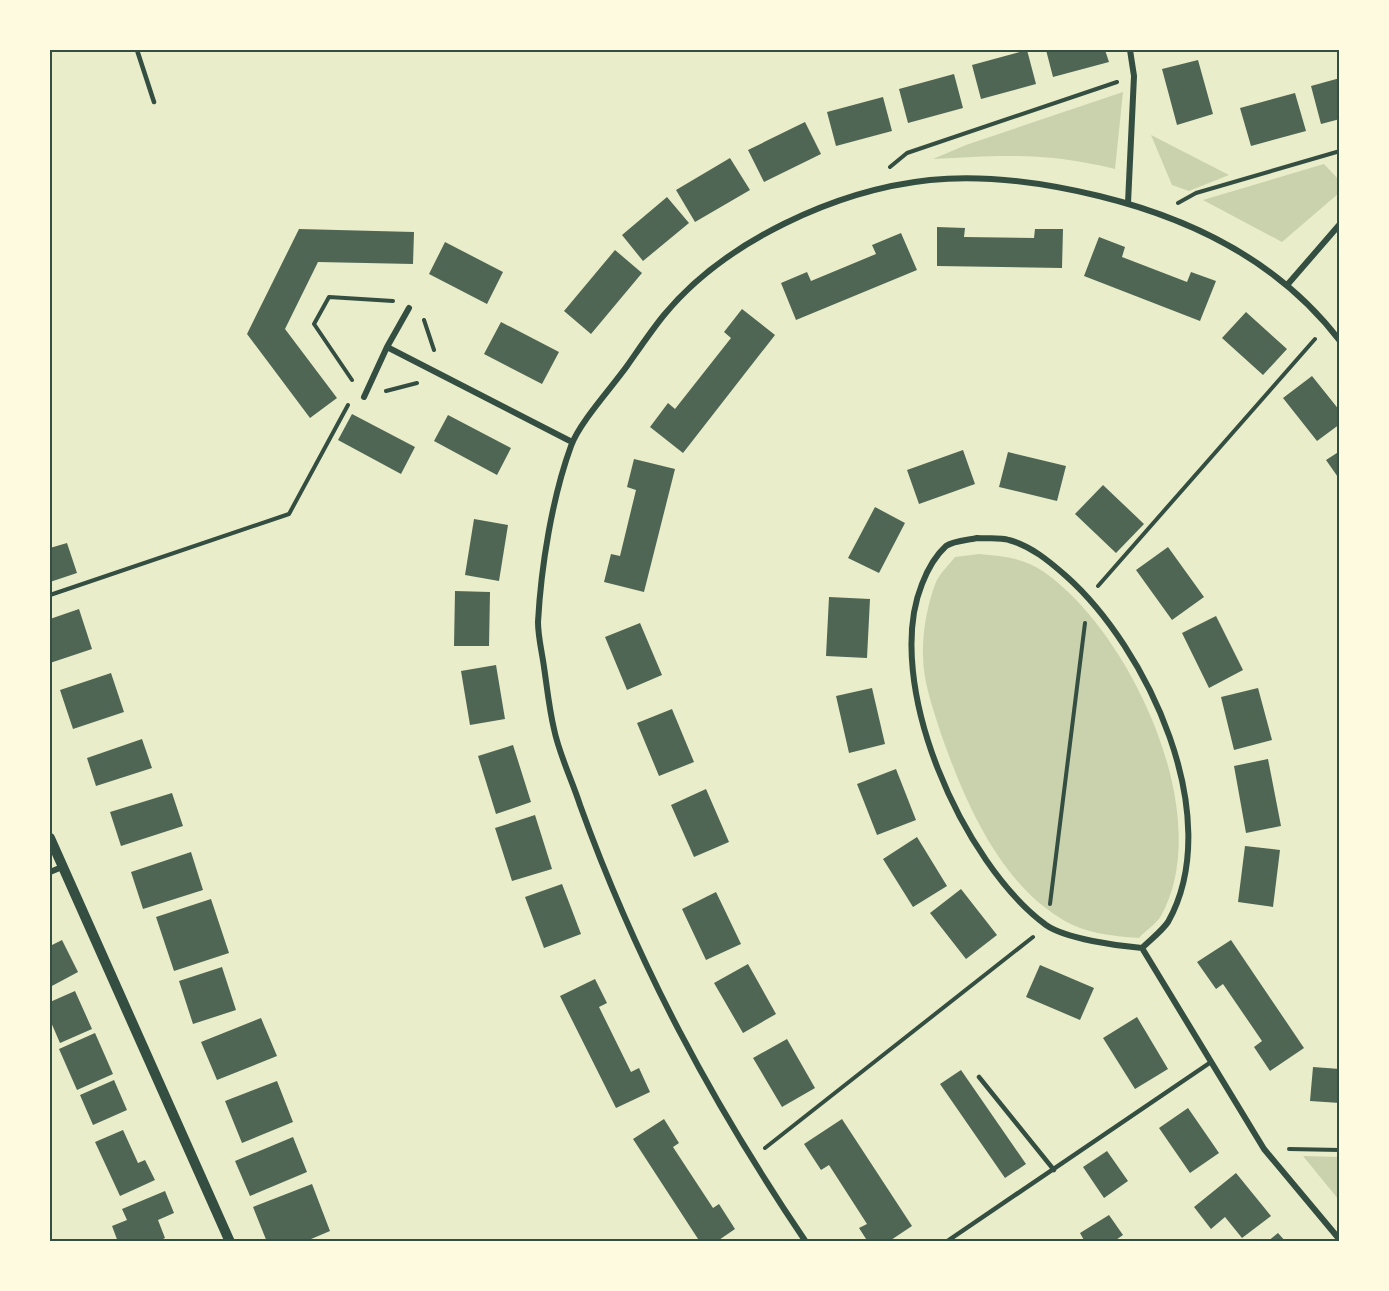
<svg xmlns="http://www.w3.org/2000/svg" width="1389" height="1291" font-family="'Varela Round',sans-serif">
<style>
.green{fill:#cad2ad}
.building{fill:#4f6655}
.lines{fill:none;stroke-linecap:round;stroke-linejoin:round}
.path{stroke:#344e41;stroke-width:4}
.service{stroke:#344e41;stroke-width:4.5}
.minor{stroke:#344e41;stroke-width:6}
.tertiary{stroke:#344e41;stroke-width:10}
.neatline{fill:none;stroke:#344e41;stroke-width:2}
</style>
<rect width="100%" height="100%" fill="#e9edc9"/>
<path class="green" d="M1123 92 1115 169C1048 152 1001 155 933 159L966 145Z
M1151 135 1229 175 1189 191 1172 185Z
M1324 164 1339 180V193L1282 242 1203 200Z
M979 554C1002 556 1024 558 1044 572 1130 632 1217 815 1161 916 1156 924 1145 931 1139 938 1112 936 1083 933 1060 918 998 880 964 799 941 734 932 705 922 680 923 649 923 629 928 602 936 582 940 573 949 565 955 557Z
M1303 1156 1339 1157V1200Z"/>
<path class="building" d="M1027 50 1036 84 981 99 972 65Z
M1046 50H1105L1109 62 1053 77Z
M1198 60 1213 114 1177 125 1162 69Z
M954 74 963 108 908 123 899 89Z
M1340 78V119L1321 124 1311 86Z
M1295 93 1306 131 1251 146 1240 108Z
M883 97 892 131 836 146 827 112Z
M805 122 821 154 764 182 748 150Z
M730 158 750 190 695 222 676 190Z
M667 197 689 223 643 261 622 235Z
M937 227 965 228 964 237 1034 238 1035 229H1063L1062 268 937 266Z
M299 229 414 232 413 264 318 262 285 329 337 398 310 418 247 334Z
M901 233 917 270 796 320 781 283 807 272 811 281 876 254 872 245Z
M1099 237 1125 247 1122 257 1187 282 1191 272 1216 281 1200 321 1084 276Z
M445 242 503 272 487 304 429 274Z
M615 250 642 273 591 334 564 311Z
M742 309 775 335 683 453 650 427 668 403 675 409 731 338 724 332Z
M1246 312 1287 349 1263 375 1222 338Z
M501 322 559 352 542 384 484 354Z
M1312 376 1340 411V424L1317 441 1283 398Z
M352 414 415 447 401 474 338 440Z
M448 415 511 448 497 475 434 441Z
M963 450 975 484 919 504 907 470Z
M1340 451V480L1326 460Z
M1008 452 1066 466 1057 501 999 487Z
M634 459 675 469 644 592 604 582 611 554 620 556 636 490 627 487Z
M1103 485 1144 524 1116 553 1075 514Z
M875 507 905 523 879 573 848 558Z
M474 519 508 525 499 581 465 575Z
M67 543 77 573 50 582V548Z
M1168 547 1204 597 1172 620 1136 570Z
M455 591 490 592 489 646H454Z
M829 597 870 599 867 658 826 656Z
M79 609 92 649 50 663V619Z
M1216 616 1243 670 1209 688 1182 633Z
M640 623 662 675 627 690 605 637Z
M496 665 505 719 470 725 461 671Z
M111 673 124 712 73 729 60 690Z
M872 688 885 744 849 753 836 696Z
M1258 688 1272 740 1234 750 1221 697Z
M672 709 694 762 659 776 637 723Z
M142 739 152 768 96 786 87 758Z
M513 745 531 802 496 814 478 756Z
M1268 759 1281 826 1246 833 1234 766Z
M896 769 916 820 877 835 857 784Z
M706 789 729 842 694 857 671 805Z
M172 793 183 826 121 846 110 812Z
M535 815 552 869 512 881 495 828Z
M917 837 947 886 913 907 883 859Z
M1245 846 1280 850 1273 907 1238 902Z
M191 852 203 890 143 909 131 872Z
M562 884 581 934 544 948 525 897Z
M961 889 997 935 966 959 930 913Z
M716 892 741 944 706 960 682 909Z
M211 899 229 953 174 971 156 917Z
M62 940 78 972 50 987V946Z
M1231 940 1304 1048 1270 1071 1254 1047 1262 1041 1223 984 1216 989 1197 962Z
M748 964 776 1014 743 1033 714 983Z
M1040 965 1094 988 1080 1020 1026 997Z
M222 967 236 1010 193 1024 179 981Z
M595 979 607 1003 599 1007 631 1072 639 1068 650 1092 616 1108 560 996Z
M75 991 92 1029 60 1043 50 1020V1002Z
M1137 1017 1168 1069 1135 1089 1103 1038Z
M261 1018 277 1056 217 1080 201 1042Z
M95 1033 113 1074 77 1090 59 1049Z
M787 1039 815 1088 782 1107 753 1058Z
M1313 1067 1340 1069V1103L1310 1101Z
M961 1070 1026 1164 1005 1178 940 1084Z
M114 1080 127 1110 93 1125 80 1095Z
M277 1081 293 1122 242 1143 225 1101Z
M1188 1108 1219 1153 1190 1173 1159 1128Z
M664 1119 679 1143 673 1147 713 1208 719 1204 735 1229 716 1242H700L633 1139Z
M842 1119 912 1226 888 1242H868L859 1228 867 1224 829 1165 821 1170 804 1144Z
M123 1130 138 1163 145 1160 155 1180 120 1196 95 1142Z
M293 1137 307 1172 250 1196 235 1161Z
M1107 1151 1128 1181 1104 1198 1083 1167Z
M1236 1173 1271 1216 1242 1238 1225 1217 1211 1229 1194 1207Z
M312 1184 330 1231 304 1242H267L253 1207Z
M165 1191 174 1213 158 1220 165 1238 157 1242H118L112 1226 127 1220 122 1209Z
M1109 1215 1123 1235 1113 1242H1085L1080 1233Z
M1278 1233 1286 1242H1267Z"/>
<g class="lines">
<path class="path" d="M890 167 907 153 1117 82
M1178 203 1196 193 1340 151
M424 320 434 350
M352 380 314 324 329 297 393 301
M386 391 417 383
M1098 586 1315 339
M50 595 289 514 348 405
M1050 904 1085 623
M765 1148 1033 937
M1289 1149 1340 1150"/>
<path class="service" d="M137 50 154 102
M979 1077 1054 1170
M946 1242 1211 1062"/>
<path class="minor" d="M1128 203 1134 76 1130 50
M1288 284 1340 224
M387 347 572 442
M364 397 387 347 409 308
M977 538C987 539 999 537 1009 540 1031 546 1049 561 1066 576 1147 648 1227 817 1168 922 1162 931 1150 940 1142 948 1118 946 1066 939 1046 925 963 864 882 683 922 584 927 571 935 556 946 546 953 541 968 540 977 538Z
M50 872 62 867
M1142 948 1264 1149 1340 1240
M806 1242C712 1103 637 963 580 805 572 780 559 754 554 729 549 708 547 687 544 667 542 652 538 637 538 622 541 567 552 498 571 446 579 423 612 387 627 366 639 349 651 331 664 315 725 241 836 190 930 180 986 174 1045 183 1099 196 1193 219 1280 262 1340 341"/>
<path class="tertiary" d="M50 838 230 1242"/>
</g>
<rect width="1389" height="1291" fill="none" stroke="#fefae0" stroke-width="102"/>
<rect x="51" y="51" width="1287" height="1189" class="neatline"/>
</svg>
